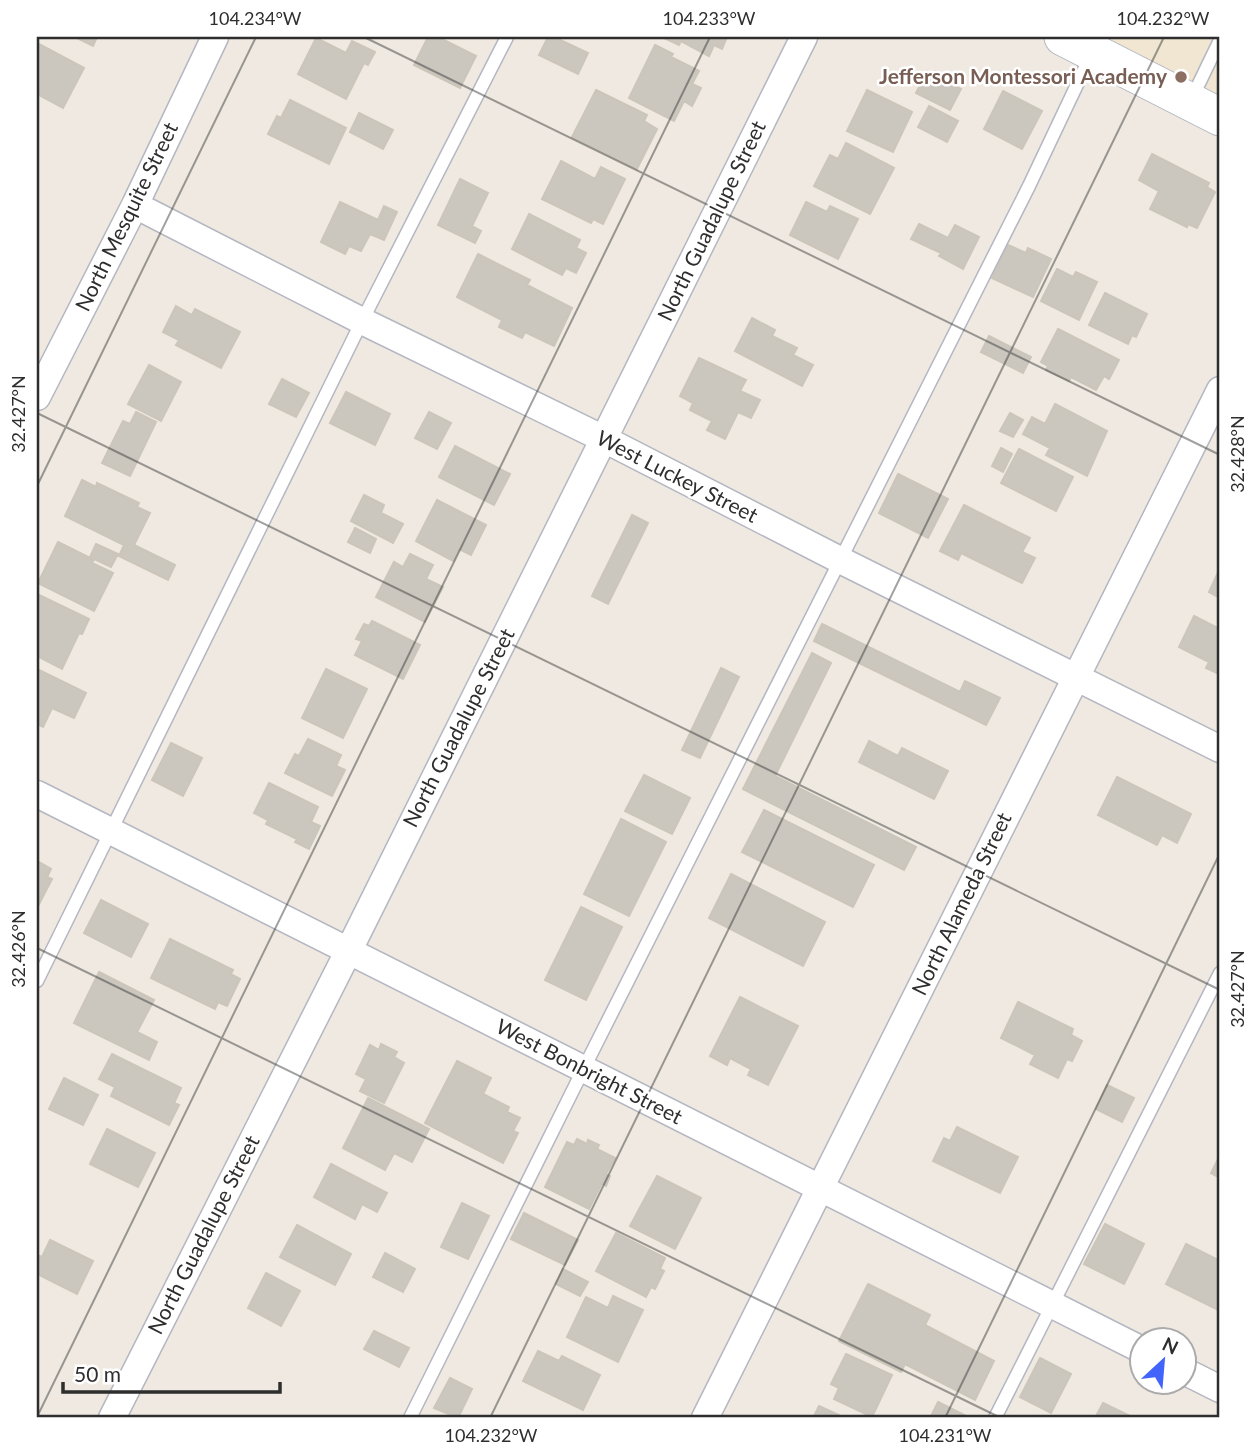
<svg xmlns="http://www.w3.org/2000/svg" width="1257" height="1455" font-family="Lato,sans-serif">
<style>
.education{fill:#f0e6d1}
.building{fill:#cbc7bf;stroke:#cbc5ba;stroke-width:2}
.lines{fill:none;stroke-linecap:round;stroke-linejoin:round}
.lane-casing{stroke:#b4b7c1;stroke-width:15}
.street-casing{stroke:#b4b7c1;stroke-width:29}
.secondary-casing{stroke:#b4b7c1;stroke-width:39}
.lane{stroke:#fff;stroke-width:12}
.street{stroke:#fff;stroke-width:26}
.secondary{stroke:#fff;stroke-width:37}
.ticks{fill:none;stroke:#2e2e2e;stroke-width:2;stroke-opacity:0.45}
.education-dot{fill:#8d6e63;stroke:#fff;stroke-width:2.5}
.labels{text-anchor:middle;stroke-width:5;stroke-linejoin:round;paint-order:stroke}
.education-label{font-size:21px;font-weight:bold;fill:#785e54;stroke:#fff;text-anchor:end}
.street-label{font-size:21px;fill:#2e2e2e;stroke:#fff}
.neatline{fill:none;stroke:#2e2e2e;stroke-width:2.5}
.ticks-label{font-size:18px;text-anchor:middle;fill:#2e2e2e}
</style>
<rect width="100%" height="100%" fill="#efe9e1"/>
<path class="education" d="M1063 37H1220V117Z"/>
<path class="building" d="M75 37H97L93 46Z
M428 37H438L476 56 460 88 414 65Z
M548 37H554L588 53 578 74 539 55Z
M662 37H727L722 49 714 45 709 56 681 41 679 45Z
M316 38 346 53 352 41 375 52 368 65 364 63 346 99 298 74Z
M37 43 84 68 63 108 37 94Z
M655 45 673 54 671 57 699 71 692 84 701 88 692 106 684 101 674 121 629 98Z
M927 71 934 75 936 71 956 81 953 85 961 89 950 110 916 93Z
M596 90 647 115 644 121 657 129 637 169 572 137Z
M867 90 912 112 893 152 847 131Z
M1003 91 1042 111 1022 149 984 129Z
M290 100 346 128 329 164 268 134 277 116 281 118Z
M929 106 958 121 947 142 918 127Z
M359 113 393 130 383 149 350 132Z
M846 143 894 168 870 214 814 186 830 155 838 159Z
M1152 154 1209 183 1207 187 1215 192 1197 228 1188 224 1187 227 1150 209 1159 191 1139 180Z
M561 161 595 179 601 167 625 179 603 224 593 219 591 223 542 199Z
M460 179 488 193 472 226 481 231 475 243 438 225Z
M340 202 378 220 384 206 397 212 384 240 370 234 361 251 349 246 345 254 321 242Z
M806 202 827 212 830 206 858 219 838 259 790 235Z
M529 214 580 240 576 248 586 253 576 273 566 268 562 275 512 249Z
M919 224 948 238 955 225 979 237 963 269 939 256 941 253 911 239Z
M1008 245 1026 253 1028 248 1051 259 1033 297 992 278Z
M478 254 530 280 527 285 572 308 554 346 525 332 522 338 499 327 502 320 457 297Z
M1057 269 1073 277 1076 272 1097 282 1079 320 1041 301Z
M1105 293 1147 314 1136 337 1132 335 1128 344 1089 325Z
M176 306 192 315 195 309 240 332 221 368 176 345 179 340 163 332Z
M752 318 775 330 772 336 797 348 793 355 813 365 802 386 735 351Z
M1058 329 1119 360 1109 379 1104 376 1096 390 1071 377 1069 381 1046 370 1048 366 1041 362Z
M989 336 1031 357 1023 373 981 352Z
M699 358 746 380 740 391 760 400 751 418 738 412 725 439 707 430 712 421 690 410 693 403 680 396Z
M149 365 181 382 161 421 128 404Z
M282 379 309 393 296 417 269 404Z
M346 392 390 414 375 445 330 423Z
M1055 404 1107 431 1087 476 1046 455 1050 448 1023 434 1032 417 1045 424Z
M136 412 156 422 130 476 102 463 123 421 130 424Z
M429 412 451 423 437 449 415 438Z
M1010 413 1023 420 1013 437 1000 431Z
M455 446 510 474 494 505 439 477Z
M1001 448 1012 454 1003 472 992 466Z
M1019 449 1073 477 1056 511 1001 483Z
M898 474 948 499 928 538 879 513Z
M82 480 96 487 97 483 139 503 137 507 150 513 134 545 175 565 168 580 119 556 124 545 65 516Z
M364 495 384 505 381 513 403 524 393 543 351 521Z
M437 500 486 525 471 555 459 549 453 561 416 541Z
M964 505 1030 538 1022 552 1035 558 1022 583 961 553 958 560 940 551Z
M632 515 648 523 608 604 592 596Z
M355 528 376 539 370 553 348 542Z
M58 542 94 560 92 563 113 573 94 611 38 583Z
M96 544 118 554 111 567 90 557Z
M410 554 433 565 426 579 443 587 425 622 376 597 394 562 403 567Z
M1220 568V598L1209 592Z
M37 594 89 619 82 634 79 633 62 669 37 656Z
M1194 616 1220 629 1219 674 1206 668 1209 662 1179 647Z
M372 621 420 645 403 679 355 655 362 641 356 639 364 624 369 626Z
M822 624 960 692 965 681 1000 698 986 725 814 641Z
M812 653 831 663 775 776 916 847 904 870 743 789Z
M721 668 739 677 700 758 682 750Z
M37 669 86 693 74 718 52 708 43 727 37 724Z
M326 669 367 689 343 738 302 718Z
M308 739 341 755 336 766 345 770 332 796 285 773 295 754 299 756Z
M869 741 898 756 902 748 948 771 934 799 859 762Z
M171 743 202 758 183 796 152 780Z
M644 775 690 798 672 834 625 811Z
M1117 777 1191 814 1177 843 1162 835 1157 845 1098 815Z
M269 783 318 807 311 822 320 826 309 849 295 842 297 839 266 824 268 820 254 813Z
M764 810 874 865 853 907 742 852Z
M621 819 666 842 629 916 584 894Z
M39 862 51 869 47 877 52 879 37 908V867Z
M731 874 825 922 803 966 709 918Z
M101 900 148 924 131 957 84 933Z
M581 907 622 927 586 1000 545 980Z
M170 939 233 970 231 974 240 979 227 1006 218 1002 215 1009 151 978Z
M99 972 154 1000 137 1032 157 1042 149 1060 74 1023Z
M740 997 798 1026 768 1085 748 1075 751 1069 730 1058 727 1065 710 1056Z
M1018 1002 1073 1029 1071 1035 1082 1041 1072 1061 1067 1059 1058 1078 1030 1064 1035 1055 1001 1038Z
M381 1044 397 1052 394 1057 404 1063 384 1103 360 1091 366 1079 356 1074 370 1045 379 1050Z
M112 1054 181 1088 174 1103 179 1105 169 1125 111 1096 115 1087 99 1079Z
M457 1061 491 1078 483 1094 509 1107 507 1112 520 1118 513 1131 518 1133 503 1163 425 1123Z
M64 1078 98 1095 83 1125 49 1109Z
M1107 1085 1134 1098 1122 1122 1096 1109Z
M368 1098 429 1129 412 1162 394 1153 385 1170 343 1148Z
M957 1127 1018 1157 1000 1193 933 1161 944 1138 950 1141Z
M107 1129 155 1153 138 1187 90 1164Z
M577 1139 587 1144 588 1140 599 1145 597 1149 615 1158 606 1174 610 1176 606 1186 602 1183 589 1209 545 1187 567 1142 574 1145Z
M1218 1159 1220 1160V1178L1211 1173Z
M331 1164 387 1193 377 1212 362 1204 355 1219 314 1197Z
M657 1176 701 1198 675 1249 630 1226Z
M462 1203 489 1216 468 1259 441 1247Z
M524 1213 578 1240 565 1265 511 1239Z
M1105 1224 1144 1244 1124 1284 1084 1264Z
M297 1225 351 1254 335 1285 280 1257Z
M616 1233 665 1258 660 1269 664 1271 655 1289 651 1287 646 1297 596 1271Z
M50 1240 93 1261 77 1294 37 1274V1255L42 1257Z
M1186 1244 1218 1260 1220 1256V1311L1166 1284Z
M385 1253 415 1269 403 1292 373 1277Z
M563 1269 588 1282 580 1296 556 1284Z
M266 1273 300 1291 281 1326 248 1308Z
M868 1284 930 1315 925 1325 994 1361 975 1400 905 1364 901 1372 839 1341Z
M613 1296 643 1310 618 1362 567 1337 586 1297 608 1308Z
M374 1331 409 1348 399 1367 364 1349Z
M538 1351 559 1361 562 1356 600 1375 583 1410 523 1381Z
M846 1354 892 1375 872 1417 834 1399 839 1388 831 1384Z
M1040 1358 1071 1374 1051 1413 1020 1397Z
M450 1378 472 1389 458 1418 434 1408Z
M938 1402 970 1418H930Z
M1103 1403 1134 1418H1095Z
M819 1406 845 1418H813Z"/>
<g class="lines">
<g class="lane-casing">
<path id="lane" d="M1191 100 1220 40
M37 981 362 321 507 37
M410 1418 584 1068 1029 186 1092 53
M995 1418 1220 973"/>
</g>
<g class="street-casing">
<path id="street" d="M135 205 362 321 604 439 840 560 1220 749
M37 397 135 205 215 37
M37 794 1142 1350
M1184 1371 1220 1389
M112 1418 349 950 804 37
M705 1418 1220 390"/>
</g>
<g class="secondary-casing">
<path id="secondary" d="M1063 37 1220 117"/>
</g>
<use href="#lane" class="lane"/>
<use href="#street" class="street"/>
<use href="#secondary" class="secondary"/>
</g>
<path class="ticks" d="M364 37 1220 455M37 413 1220 990M37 486 256 37M37 948 1001 1418M37 1417 710 37M490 1418 1164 37M945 1418 1220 853"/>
<circle class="education-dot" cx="1181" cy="77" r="7"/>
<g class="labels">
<g class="education-label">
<text x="1167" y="84">Jefferson Montessori Academy</text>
</g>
<g class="street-label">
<text transform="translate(127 217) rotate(-64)" y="7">North Mesquite Street</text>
<text transform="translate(712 221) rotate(-64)" y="7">North Guadalupe Street</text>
<text transform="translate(677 477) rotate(27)" y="7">West Luckey Street</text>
<text transform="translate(459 728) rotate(-63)" y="7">North Guadalupe Street</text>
<text transform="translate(962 904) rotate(-64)" y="7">North Alameda Street</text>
<text transform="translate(589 1072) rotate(27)" y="7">West Bonbright Street</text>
<text transform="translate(204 1235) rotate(-63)" y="7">North Guadalupe Street</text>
</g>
</g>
<rect width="1257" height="1455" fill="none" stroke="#ffffff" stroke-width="77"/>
<g transform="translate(1163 1361) rotate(26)"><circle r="33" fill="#ffffff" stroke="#ababab" stroke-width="2"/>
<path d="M0-5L12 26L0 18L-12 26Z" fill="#4264fb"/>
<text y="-10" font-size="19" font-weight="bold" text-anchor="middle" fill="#2e2e2e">N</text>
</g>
<path d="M63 1382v10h217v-10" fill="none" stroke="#2e2e2e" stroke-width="3.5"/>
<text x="74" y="1382" font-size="21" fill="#2e2e2e" stroke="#ffffff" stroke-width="5" paint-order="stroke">50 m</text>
<rect x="38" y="38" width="1180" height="1378" class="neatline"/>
<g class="ticks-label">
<text x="255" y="25">104.234°W</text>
<text x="709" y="25">104.233°W</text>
<text x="1163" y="25">104.232°W</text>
<text transform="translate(19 414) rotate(-90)" y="6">32.427°N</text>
<text transform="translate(1238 454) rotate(-90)" y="6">32.428°N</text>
<text transform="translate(19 949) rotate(-90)" y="6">32.426°N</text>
<text transform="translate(1238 989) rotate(-90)" y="6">32.427°N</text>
<text x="491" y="1442">104.232°W</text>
<text x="945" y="1442">104.231°W</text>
</g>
</svg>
